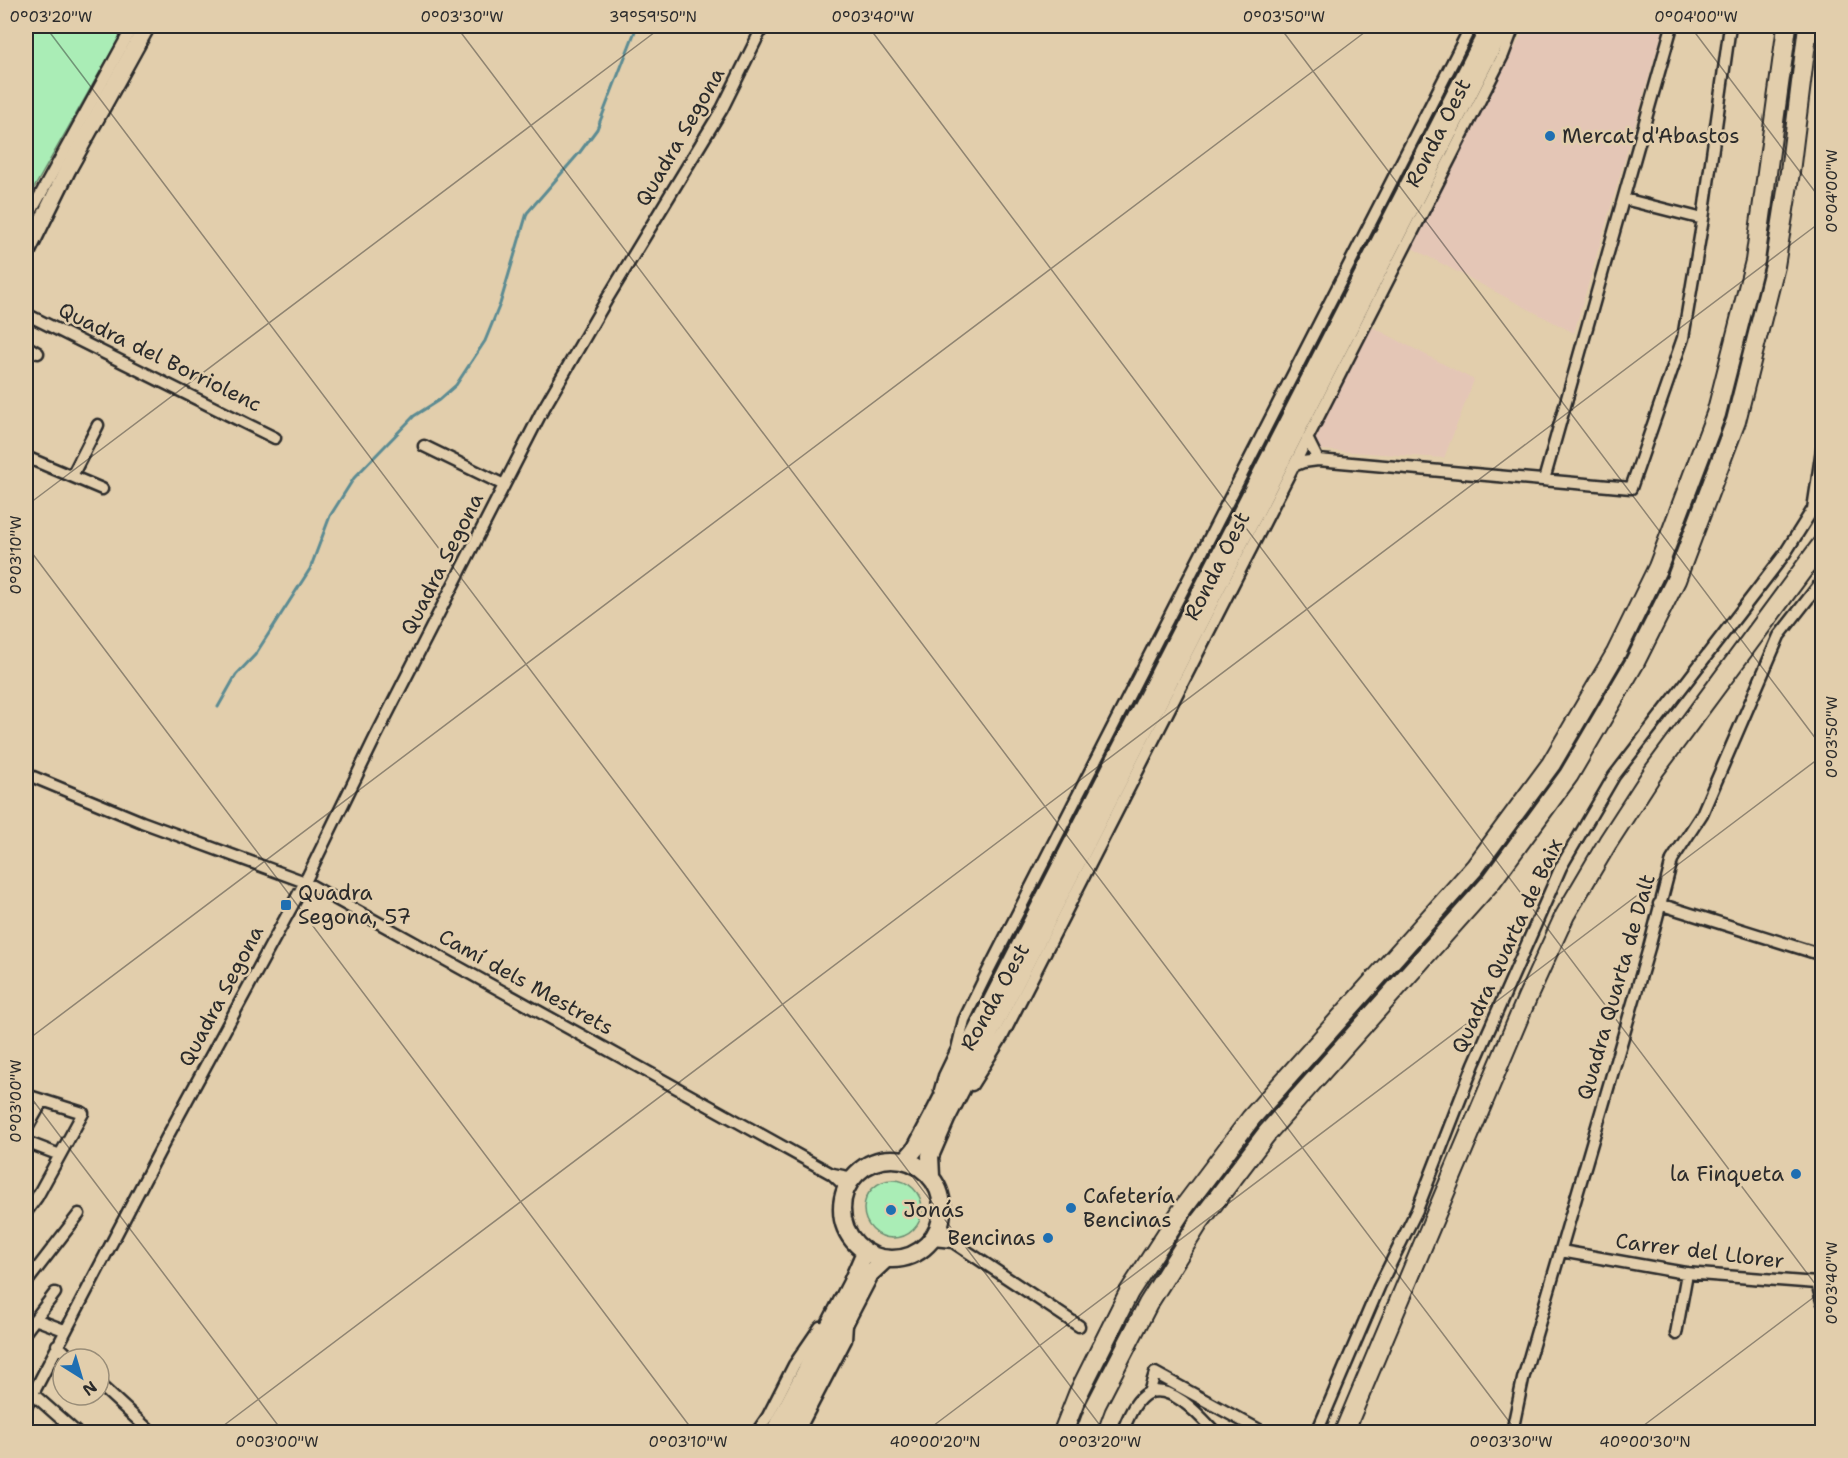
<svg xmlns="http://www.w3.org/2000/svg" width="1848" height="1458" font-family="'Shantell Sans',sans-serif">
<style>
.built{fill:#e4c6b6}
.green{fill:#aaedb6;stroke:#6a8c70;stroke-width:1.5}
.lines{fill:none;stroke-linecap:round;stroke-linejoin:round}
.stream{stroke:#5b8b92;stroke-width:3}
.street-casing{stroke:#2b2b2b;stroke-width:15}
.secondary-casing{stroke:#2b2b2b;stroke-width:20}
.primary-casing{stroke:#2b2b2b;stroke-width:21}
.highway-casing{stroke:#2b2b2b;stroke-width:22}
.street{stroke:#e2ceac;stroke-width:10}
.secondary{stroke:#e2ceac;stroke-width:15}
.primary{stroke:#e2ceac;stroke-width:16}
.highway{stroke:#e2ceac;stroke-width:18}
.ticks{fill:none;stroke:#2b2b2b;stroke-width:1.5;stroke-opacity:0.45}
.poi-dot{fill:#1f6fb2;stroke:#e2ceac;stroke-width:2}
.labels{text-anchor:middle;stroke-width:5;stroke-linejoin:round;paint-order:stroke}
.street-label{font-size:21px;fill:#2b2b2b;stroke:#e2ceac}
.poi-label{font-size:21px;fill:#2b2b2b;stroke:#e2ceac;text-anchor:start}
.neatline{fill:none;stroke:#2b2b2b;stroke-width:2}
.ticks-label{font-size:15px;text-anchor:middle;fill:#2b2b2b}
</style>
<rect width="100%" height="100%" fill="#e2ceac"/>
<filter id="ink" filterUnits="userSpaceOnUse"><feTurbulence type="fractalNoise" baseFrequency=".0167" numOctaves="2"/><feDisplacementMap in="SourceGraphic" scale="12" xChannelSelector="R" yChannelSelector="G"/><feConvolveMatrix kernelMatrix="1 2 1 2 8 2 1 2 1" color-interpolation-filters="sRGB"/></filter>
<g filter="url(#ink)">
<path class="built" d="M1526 26H1664L1574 333 1410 247Z
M1361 321 1474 380 1444 458 1306 449Z"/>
<path class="green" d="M26 26H126L26 202Z
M864 1209a29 29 0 1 1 58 0a29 29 0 1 1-58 0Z"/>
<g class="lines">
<path class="stream" d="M218 707 236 675 255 655 310 569 330 516 354 478 414 416 439 400 456 385 485 341 500 304 527 213 580 152 597 129 637 26
M1822 1139 1818 1162 1822 1185"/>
<g class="street-casing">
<path id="street" d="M1624 199 1703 219
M26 221 133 26
M26 314 275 438
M26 346 38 353
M1307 438 1318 460
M424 446 504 485
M26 457 102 489
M1293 466 1303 462 1318 460 1631 488 1683 338 1703 219 1730 26
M72 476 98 425
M1544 480 1672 26
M26 774 142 822 305 882 832 1174 847 1188
M1659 904 1822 955
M972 1085 1002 1037 1503 55 1514 26
M940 1090 944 1076 957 1049 964 1020 986 975 1471 26
M26 1095 83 1113 37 1197 26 1212
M26 1130 43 1100
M26 1142 60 1155
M833 1174 853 1178
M940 1226 953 1242 1079 1326
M933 1240 953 1242
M1561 1251 1685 1273 1817 1283 1822 1301
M26 1283 79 1214
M35 1319 64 1330
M26 1331 55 1293
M1676 1334 1687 1273
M57 1345 72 1359
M99 1384 151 1432
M32 1393 76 1432
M1149 1393 1155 1373 1263 1432
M26 1407 166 1139 305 882 375 738 541 413 607 299 722 109 763 26
M757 1432 768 1416 794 1365 820 1327
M798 1432 846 1340 847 1324
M1122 1432C1128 1419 1134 1400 1148 1393 1172 1383 1201 1417 1215 1432
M1317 1432 1379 1287 1417 1210 1474 1064 1561 867 1614 776 1784 555 1813 509 1822 449
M1512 1432 1523 1379 1649 948 1672 860 1702 814 1779 636 1822 581"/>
</g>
<g class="secondary-casing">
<path id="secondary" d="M26 254 68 169 147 26"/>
</g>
<g class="primary-casing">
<path id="primary" d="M842 1209a50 50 0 1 1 100 0a50 50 0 1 1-100 0Z
M905 1161 916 1148 935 1112 1490 26
M931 1176 930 1156 946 1119 1503 26
M774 1432 851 1284 865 1252
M788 1432 870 1274 886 1259"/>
</g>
<g class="highway-casing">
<path id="highway" d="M1063 1432 1078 1394 1129 1292 1184 1207 1251 1118 1475 867 1551 764 1616 653 1658 567 1716 414 1755 261 1787 26
M1086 1432 1096 1405 1148 1304 1200 1221 1268 1132 1491 882 1569 775 1634 664 1676 580 1736 421 1775 266 1790 172 1808 26
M1344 1432 1527 998 1565 915 1608 842 1654 771 1822 544"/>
</g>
<use href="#street" class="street"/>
<use href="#secondary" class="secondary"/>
<use href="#primary" class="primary"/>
<use href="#highway" class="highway"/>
</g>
</g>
<path class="ticks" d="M45 26 1105 1432M456 26 1517 1432M868 26 1822 1293M1279 26 1822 747M1690 26 1822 201M26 506 663 26M26 545 694 1432M26 1041 1373 26M26 1091 283 1432M215 1432 1822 221M925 1432 1822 756M1635 1432 1822 1291"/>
<g class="poi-dot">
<circle cx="1550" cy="136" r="6"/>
<rect x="280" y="899" width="12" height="12" rx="3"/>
<circle cx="1796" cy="1174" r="6"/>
<circle cx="1071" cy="1208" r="6"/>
<circle cx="891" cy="1210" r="6"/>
<circle cx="1048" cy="1238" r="6"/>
</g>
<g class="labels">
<g class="street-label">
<text transform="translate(1438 133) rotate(-63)" y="7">Ronda Oest</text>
<text transform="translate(680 137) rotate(-60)" y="7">Quadra Segona</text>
<text transform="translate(160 357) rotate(26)" y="7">Quadra del Borriolenc</text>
<text transform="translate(442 564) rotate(-63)" y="7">Quadra Segona</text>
<text transform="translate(1217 566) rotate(-63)" y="7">Ronda Oest</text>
<text transform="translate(1507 946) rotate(-65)" y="7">Quadra Quarta de Baix</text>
<text transform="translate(526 982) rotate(29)" y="7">Camí dels Mestrets</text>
<text transform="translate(1616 987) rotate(-74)" y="7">Quadra Quarta de Dalt</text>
<text transform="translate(221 996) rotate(-62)" y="7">Quadra Segona</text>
<text transform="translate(995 997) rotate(-61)" y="7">Ronda Oest</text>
<text transform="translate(1700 1251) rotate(7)" y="7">Carrer del Llorer</text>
</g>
<g class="poi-label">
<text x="1562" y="143">Mercat d'Abastos</text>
<text x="298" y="900">Quadra<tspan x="298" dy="24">Segona, 57</tspan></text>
<text x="1784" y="1181" text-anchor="end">la Finqueta</text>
<text x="1083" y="1203">Cafetería<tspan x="1083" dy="24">Bencinas</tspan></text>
<text x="903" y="1217">Jonás</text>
<text x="1036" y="1245" text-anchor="end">Bencinas</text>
</g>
</g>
<rect width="1848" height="1458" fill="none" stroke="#e2ceac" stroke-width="66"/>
<g transform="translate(81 1377) rotate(143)"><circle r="28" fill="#e2ceac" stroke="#998d78" stroke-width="1.5"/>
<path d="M0-4.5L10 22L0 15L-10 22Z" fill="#1f6fb2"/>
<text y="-9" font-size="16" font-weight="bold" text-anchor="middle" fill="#2b2b2b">N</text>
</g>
<rect x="33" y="33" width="1782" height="1392" class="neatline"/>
<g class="ticks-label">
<text x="51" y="22">0°03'20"W</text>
<text x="462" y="22">0°03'30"W</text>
<text x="653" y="22">39°59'50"N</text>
<text x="873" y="22">0°03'40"W</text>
<text x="1284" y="22">0°03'50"W</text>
<text x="1696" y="22">0°04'00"W</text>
<text transform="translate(1832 191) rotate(-90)" y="5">0°04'00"W</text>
<text transform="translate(16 555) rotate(-90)" y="5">0°03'10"W</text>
<text transform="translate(1832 737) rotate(-90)" y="5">0°03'50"W</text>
<text transform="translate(16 1101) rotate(-90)" y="5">0°03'00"W</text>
<text transform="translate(1832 1283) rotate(-90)" y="5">0°03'40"W</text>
<text x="277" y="1447">0°03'00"W</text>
<text x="688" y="1447">0°03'10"W</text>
<text x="935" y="1447">40°00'20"N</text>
<text x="1100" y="1447">0°03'20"W</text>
<text x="1511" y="1447">0°03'30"W</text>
<text x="1645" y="1447">40°00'30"N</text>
</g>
</svg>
